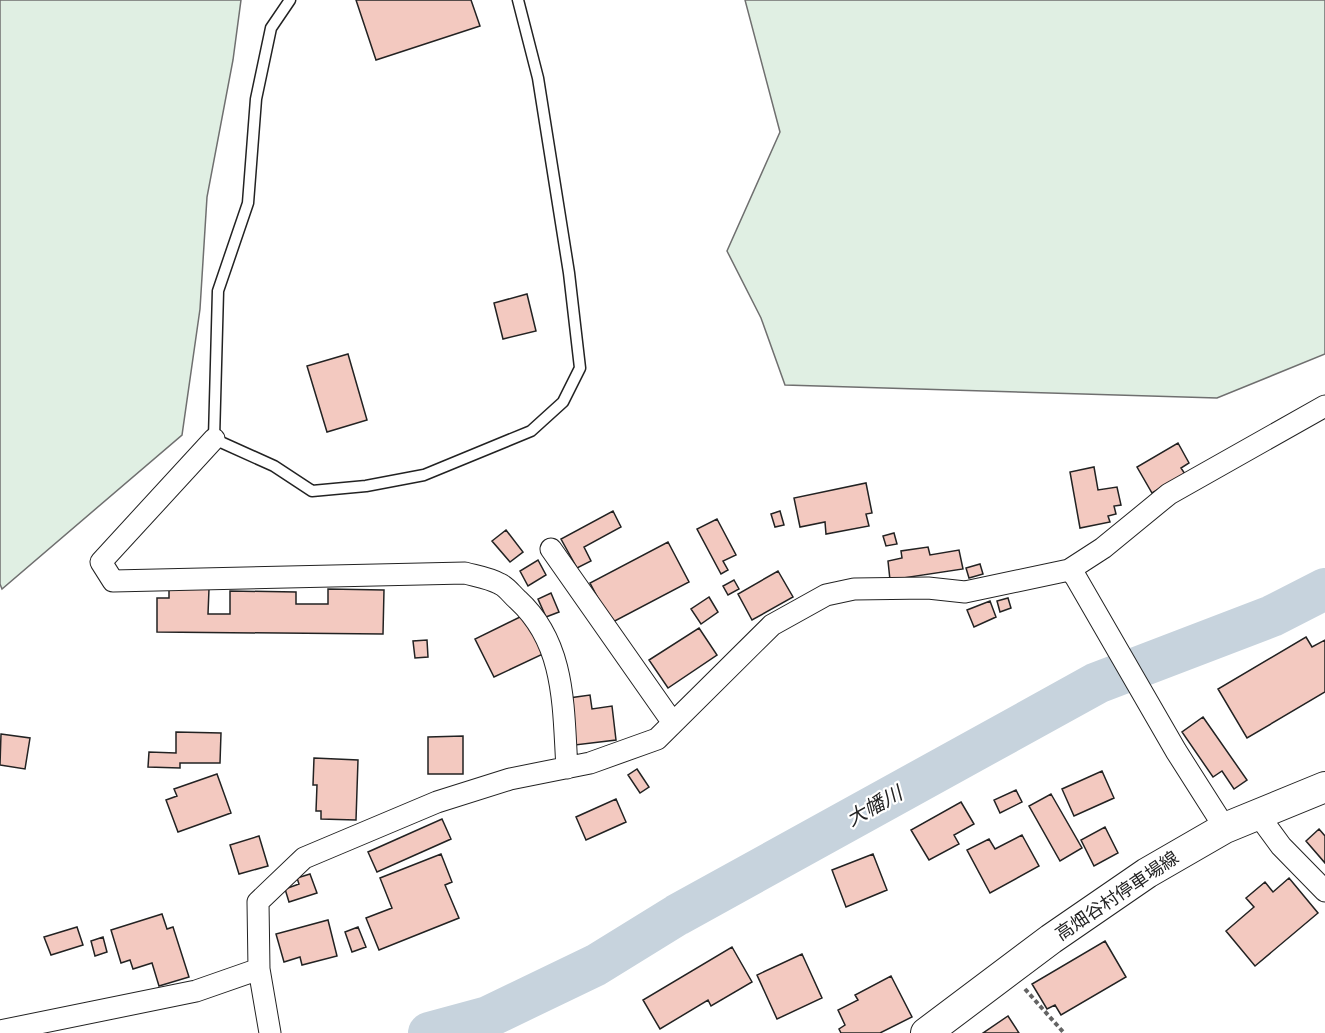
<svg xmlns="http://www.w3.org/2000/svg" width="1325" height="1033" font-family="'Crimson Pro','Noto Sans JP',serif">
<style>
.green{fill:#e0efe3;stroke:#6f6f6f;stroke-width:1.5}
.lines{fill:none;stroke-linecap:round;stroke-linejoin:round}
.river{stroke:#c7d3dd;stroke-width:42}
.building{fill:#f3c9c0;stroke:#222;stroke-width:1.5}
.service-casing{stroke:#222;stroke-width:13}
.minor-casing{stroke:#222;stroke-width:23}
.secondary-casing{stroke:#222;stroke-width:32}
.path{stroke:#646464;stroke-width:4;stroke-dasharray:4.5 3;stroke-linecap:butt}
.service{stroke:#fff;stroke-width:10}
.minor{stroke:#fff;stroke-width:21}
.secondary{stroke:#fff;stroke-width:30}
.labels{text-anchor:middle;stroke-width:4.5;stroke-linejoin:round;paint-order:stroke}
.street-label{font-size:18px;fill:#222;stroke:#fff}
.water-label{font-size:20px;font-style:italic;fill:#222;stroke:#fff}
</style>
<rect width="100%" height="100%" fill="#fff"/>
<path class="green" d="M0 0H241L233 60 207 197 200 309 182 435 2 589 0 584Z
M745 0H1325V354L1217 398 785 385 761 318 727 251 780 132Z"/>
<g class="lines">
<path class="river" d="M429 1033 488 1017 596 965 677 915 1097 683 1272 616 1325 589"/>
</g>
<path class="building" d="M356 0H471L480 26 376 60Z
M527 294 536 331 503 339 494 303Z
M348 354 367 420 327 432 307 366Z
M1178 443 1189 463 1181 468 1185 474 1152 493 1137 467Z
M1094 467 1098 490 1117 487 1121 505 1114 506 1116 514 1108 516 1110 522 1080 528 1070 472Z
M866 483 872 513 866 514 869 526 826 534 825 522 800 527 794 498Z
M613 511 621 527 584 547 591 561 577 568 561 539Z
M780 511 784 525 775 527 771 514Z
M717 519 736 555 723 561 728 570 721 574 697 529Z
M506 530 523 552 510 562 492 541Z
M894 533 897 544 886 546 883 536Z
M668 542 689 582 611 623 590 583Z
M928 547 930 555 959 550 963 569 890 580 888 561 902 558 901 551Z
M538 560 546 575 528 586 520 571Z
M980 564 983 574 969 578 966 568Z
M778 571 793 597 752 620 738 594Z
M734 580 739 589 728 595 723 586Z
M169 589H209L208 614H230V591L296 592V604H328V589L384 590 383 634 157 632V598H169Z
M551 593 559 612 546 617 538 599Z
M709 597 718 612 701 624 691 609Z
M1008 598 1011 608 1000 612 997 601Z
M990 601 996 617 974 627 967 610Z
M524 615 543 654 494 677 475 639Z
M699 628 717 655 668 688 649 660Z
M1306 637 1312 647 1325 640V692L1247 738 1218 689Z
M427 640 428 657 415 658 413 641Z
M590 695 592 709 612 706 616 740 575 745 569 698Z
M1203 717 1247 780 1234 789 1222 771 1213 777 1182 732Z
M176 732 221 733 220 763H180V768L148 767 149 752 176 753Z
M1 734 30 738 25 769 0 765Z
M463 736V774H428V737Z
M314 758 358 760 356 820 321 819V811H316L317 785H313Z
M637 769 649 787 640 793 628 775Z
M1102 771 1114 798 1074 816 1062 789Z
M217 774 231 813 178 832 166 800 177 796 174 789Z
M1016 790 1022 802 1000 813 994 800Z
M1051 794 1082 848 1060 861 1029 806Z
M616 799 626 822 586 840 576 817Z
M961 802 974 824 954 835 959 844 929 860 911 830Z
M442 819 451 839 377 872 368 852Z
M1105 827 1118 853 1094 866 1081 840Z
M1319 829 1325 836V863L1306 841Z
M1022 835 1039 866 990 893 967 850 989 839 995 849Z
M259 836 268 866 239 874 230 845Z
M441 854 452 882 445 885 459 918 379 950 366 918 392 908 380 878Z
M873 854 887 890 846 907 832 870Z
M310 874 317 893 289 902 285 889 299 884 297 878Z
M1289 878 1318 913 1255 966 1226 931 1254 907 1246 898 1265 882 1273 892Z
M162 914 167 929 173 927 189 977 159 986 152 963 133 969 130 960 121 963 111 930Z
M328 920 337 956 302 965 300 957 284 962 276 934Z
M77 927 83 945 51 955 44 937Z
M358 927 366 947 352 952 345 932Z
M103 937 107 952 95 956 91 941Z
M1105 941 1126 977 1061 1015 1055 1005 1047 1009 1032 984Z
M732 947 752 982 711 1006 708 1000 660 1029 643 1000Z
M802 954 822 998 777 1019 757 975Z
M891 976 912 1017 880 1033H841L839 1029 845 1025 838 1010 858 1000 855 995Z
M1008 1016 1019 1033H983Z"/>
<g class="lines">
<g class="service-casing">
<path id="service" d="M290 0 271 28 256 99 248 203 218 291 214 438V439L274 466 312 491 366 486 424 475 531 431 563 402 580 368 569 273 538 78 518 0"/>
</g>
<g class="minor-casing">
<path id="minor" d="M214 439 101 562 113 581 465 573C476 576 490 578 500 584 507 587 512 595 518 600 566 644 563 707 567 768
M551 549 673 723
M1069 570 1075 576 1176 751 1225 828
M1259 816 1281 846 1325 891
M0 1031 196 991 259 969
M270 1033 259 969 258 902 304 858 437 802 510 779 590 763 657 739 772 625 826 595 854 589 928 588 965 592 1069 570 1103 548 1169 494 1325 406"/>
</g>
<g class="secondary-casing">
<path id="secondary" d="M926 1033 1051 939 1147 873 1225 828 1325 787"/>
</g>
<path class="path" d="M1025 989 1064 1033"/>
<use href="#service" class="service"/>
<use href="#minor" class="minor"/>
<use href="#secondary" class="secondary"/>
</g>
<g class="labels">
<g class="street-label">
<text transform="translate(1117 896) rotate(-34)" y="6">高畑谷村停車場線</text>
</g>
<g class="water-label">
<text transform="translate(874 806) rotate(-29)" y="7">大幡川</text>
</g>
</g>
</svg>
